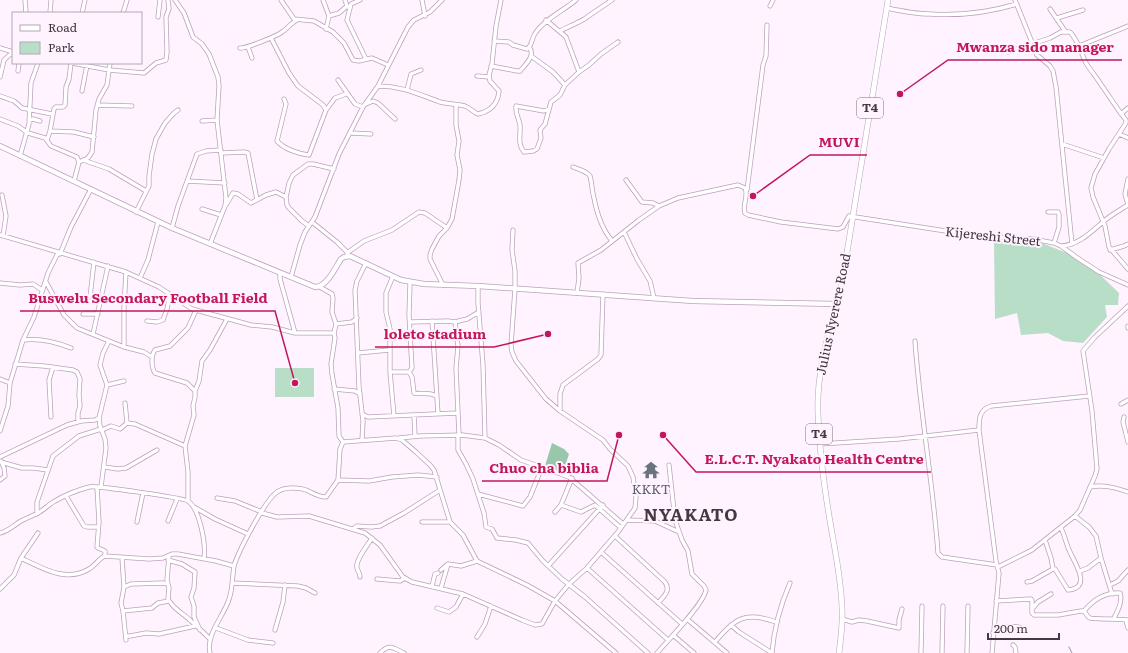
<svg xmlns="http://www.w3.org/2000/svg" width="1128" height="653" font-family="Literata,serif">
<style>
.green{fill:#b9dec7}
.forest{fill:#98c7ab}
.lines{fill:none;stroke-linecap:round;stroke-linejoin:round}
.stream{stroke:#869ab8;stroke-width:1}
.minor-casing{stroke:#bca1bb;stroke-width:5}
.major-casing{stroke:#bca1bb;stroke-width:6}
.highway-casing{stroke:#bca1bb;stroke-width:6}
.minor{stroke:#fff;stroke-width:3.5}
.major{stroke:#fff;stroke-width:4.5}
.highway{stroke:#fff;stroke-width:5}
.labels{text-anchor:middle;stroke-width:4;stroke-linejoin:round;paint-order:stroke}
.shield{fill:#fef3fe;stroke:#7c707b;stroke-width:1}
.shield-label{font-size:12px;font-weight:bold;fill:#443843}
.street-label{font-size:13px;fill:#443843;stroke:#fef3fe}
.worship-label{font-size:13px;fill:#5b616d;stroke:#fef3fe}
.district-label{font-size:17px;font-weight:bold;letter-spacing:1px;fill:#443843;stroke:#fef3fe}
.leader{fill:none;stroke:#c2185b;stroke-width:1.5}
.callout-dot{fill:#c2185b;stroke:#fef3fe;stroke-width:1.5}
.callout-label{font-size:14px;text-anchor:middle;font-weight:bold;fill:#c2185b;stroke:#fef3fe;stroke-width:4;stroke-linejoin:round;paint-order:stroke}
</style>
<rect width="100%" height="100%" fill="#fef3fe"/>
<path class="green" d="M994 242H1039L1067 253 1095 270 1119 293 1118 305H1105L1107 317 1083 343 1063 341 1048 333 1021 335 1017 313 995 319Z
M275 368H314V397H275Z"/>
<path class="forest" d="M552 443 564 449 569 454 563 472 545 466Z"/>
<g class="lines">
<path class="stream" d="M1069 647 1072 653"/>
<g class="minor-casing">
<path id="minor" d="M25 0 26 13
M175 0 184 13 193 37 202 44 209 54 218 77 219 86 217 120 226 198 225 206 210 244
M281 0 294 19 314 21 333 32 344 43 353 60 359 61 372 58 388 65
M323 0 329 16 326 29
M345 0 347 6
M360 0 351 4 347 20 366 59
M422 0 425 16
M1015 0 1037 55 1050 66 1053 71 1056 87 1072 244
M770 6 773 0
M887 8C901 11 916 14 930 14 958 16 990 12 1017 4
M1050 9 1065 31
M50 13 51 0
M82 13 85 0
M123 13 127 0
M329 16 339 13 347 6 350 8
M158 17 160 0
M1057 18 1083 10
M546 20 566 37 579 72
M560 31C565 28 585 20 587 17L612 0
M271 38 289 73 298 86 323 105 326 110
M494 41 509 42 513 45 527 49C533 45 531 38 536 32 546 18 563 11 576 0
M1079 46 1128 26
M248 47 252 58
M0 48 13 52
M240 48C245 49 277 36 282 32 287 29 291 23 297 20
M1008 52 1050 38 1061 32H1070C1078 40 1081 53 1086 63 1091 71 1097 78 1102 86 1110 97 1117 109 1126 120V123L1109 149 1099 167 1095 174 1091 188 1093 197 1105 226 1109 247 1128 269
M531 56 553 72 565 85
M72 63 109 70 144 73 156 63 166 60 167 52 166 17 169 9 168 0
M491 66 517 71H520C526 64 536 55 529 47
M18 71 19 63
M477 76 489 77
M0 77 4 60 13 52
M338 80 355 104 363 107
M378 86C402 86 418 94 440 102 448 104 457 104 465 106 470 108 473 112 478 114 491 111 498 104 499 91L490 81 489 75 492 64 496 26 501 0
M407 90 411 74 421 70
M82 91 87 65
M0 96 14 101 22 108 52 114
M284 99 286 104 277 141C284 149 299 154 309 155L326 110 335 98 346 94
M366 104 373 101 378 103 395 119
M98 105 132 106
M549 109 544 111 516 106C515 114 519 118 520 125 521 134 517 144 524 152L533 151 537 149 541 138 540 130 545 124 551 102 560 95 565 85 579 72 589 65 601 54 618 42
M1121 114 1128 108
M0 119 18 126 28 133 45 138 51 146 77 157 79 162 74 181
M29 120 33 119 40 121
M202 121 217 120
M50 131 74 132 94 137
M351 133 371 134
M1119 134 1128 138
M47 140 50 131 54 109 56 107H63L65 105 66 87 69 79 71 63
M1062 144 1104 158
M222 153 244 152 248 153 257 200
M20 156 29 124 31 83 38 63
M83 160 109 169 146 191
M79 162 88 158 92 152 96 110 99 99 107 85 110 63
M573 167C578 169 587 171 590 176 592 183 592 192 594 198 597 214 602 229 612 241
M1128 179 1125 194 1128 205
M626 180 642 202 653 203 659 206
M187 181 225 183
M747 190 763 65 766 56 767 25
M2 195 6 216 3 236
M286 197 289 183 293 175 308 164H313L334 169
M226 205 233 193 238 194 251 203 266 195 276 192 286 197 287 205 289 208 302 221 309 226
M202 209 221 215
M136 212 149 186V176L152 154 156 139 165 123 174 113 178 110
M1048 212H1058L1059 214V227L1054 243
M312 222 337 242 348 253
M172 228 178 206 197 154 206 151 221 150
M624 232 637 259 650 281 654 298
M0 235 126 272 159 287 192 309 251 325 272 327 295 333H334L335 338 331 364 332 374 338 408 339 436 343 442 396 438 402 440 416 452 430 465 434 470 450 522 463 535 477 561 527 585 555 601 616 653
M1061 246C1079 245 1091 232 1104 221 1111 215 1120 210 1128 205
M1110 250 1124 246 1128 244
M347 253 364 241 392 230 419 212 425 213 447 228
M60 254 71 227 91 189
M280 273V279L295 333
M393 276 386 293V312L390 329V372L394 416
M291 277 300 245 305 232 315 217 339 154 363 107 378 86 408 27 414 20 430 12 442 0
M140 278 148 260 158 222
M46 282 64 315 77 328 124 347 144 352 152 357
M0 283 20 285 33 284 42 290
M443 285 430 259V255L432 249 439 236 447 228 452 219 459 180 460 170 457 155 459 141 456 125V105
M478 286V303L483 365 485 438
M320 287 332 294 333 298 332 312 336 324
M577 293 579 278 578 263 601 250 639 220 659 206 678 198 738 185 745 188C749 196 742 204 745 213L748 215 781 222 838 229 843 227 849 216 978 236 1033 239 1054 243 1061 246 1076 257 1099 272 1128 285
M90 297 94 262
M83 314H98
M147 321 157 322 163 320 167 309 170 294
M432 321 438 414
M411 322 448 321 455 322 467 319 479 312
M455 322 458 346 456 368 459 435
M1128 326V328
M334 333 336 324 352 322 357 318
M93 334 108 266
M23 340C39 338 56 342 71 348
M915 341C920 412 933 482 938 553L942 557 997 565
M124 347V307L126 272
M358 353 389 350
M15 364 44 366 73 370 77 372 80 379 79 395 80 406 78 413V421
M390 372H409L412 368 409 315 410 283
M409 372 412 377 414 393C421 395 429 391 436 396
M0 379 10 383
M107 385 124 381
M334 389 355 391 360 394
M195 391 187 383 155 373C151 367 151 355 155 350L170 346 188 328 196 310
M125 403 127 423
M1121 404 1128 400
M560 411V394L563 385 598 359 601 355 603 294
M362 414 368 417 457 413
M414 415 415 436
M51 417 49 380 53 367
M1124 417 1123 422 1128 442
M102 430 111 426 120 429 127 423 135 424 185 446
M0 431 8 406 10 383 23 340 34 317 48 273 58 253
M458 435V450L466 464 473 479 484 513 486 527 492 529 497 538 516 540 528 543 543 561 562 579 585 597 648 653
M399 438 420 436 462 435 485 438 499 445 521 460 569 477 623 524
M362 440 363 421 359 387 355 290 357 281 366 263
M343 442 340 449 338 480 369 481 392 477 418 475 437 477
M820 444 899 439 979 430
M0 457 67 425 81 421 95 420 99 418
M1 462 22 468H33L48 470
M104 467 118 469 126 468 157 450
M0 480 5 476 4 468 1 461
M97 487 99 522 97 547 98 548 105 551V556
M101 487 106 448 105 439 100 426 99 418 107 385 100 365 103 353 109 341
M1090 487C1103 484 1116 488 1128 492
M478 494 523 506 530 497 542 467
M66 496 84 526 87 527H98
M217 498 235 501 262 512
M188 501V472L185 446 194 415 193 406 195 397V391L199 381 202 361 210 350 227 319
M561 505 581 512 595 505 621 528
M194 507 215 519 248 534
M555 512 561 505 572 478
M262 513 277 517 309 516 365 533 380 545 403 577 412 582 463 594 522 620 535 625 542 624 555 601 569 584 587 568 618 532 635 508 636 497 633 477 628 466 610 449 603 440 560 411 546 399 516 361 512 352 511 345 515 289V271L512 250 513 230
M37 514V502L53 456 79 436 101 429
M1075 516 1089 527 1096 536 1101 558 1112 594
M627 520 655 521 679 532
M168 521 177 499
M137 522 143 493
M422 522H450
M353 529 357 526 371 527 380 526 404 513 440 490
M0 533C9 531 14 525 21 521 27 518 32 516 38 513 44 510 49 504 55 501 65 495 78 490 89 487 94 485 184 498 188 501 200 509 206 545 204 558
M615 536 665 582C671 591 664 596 658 603
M1045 540 1051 558 1053 569
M601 552 682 624
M169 556 167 580 169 588 168 599C174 610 183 613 191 621 198 627 204 633 210 639
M21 558C42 568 66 583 89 569 96 565 100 557 105 556L149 559 163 558 172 554H178L216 561 234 566
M122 558 124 587 121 603 123 611 126 640
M168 560 182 564 195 572 194 588 191 597 194 606V617L200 630
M548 566 603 505
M998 567 1032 550 1075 516 1080 510 1095 476 1097 469 1092 411 1083 351 1094 338 1128 306
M587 568 668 640
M441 570 448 564 461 566 477 561
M1080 571 1088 568 1101 558
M360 577C360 573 358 572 357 568 355 560 368 545 372 538
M377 579 400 581 405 578
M1027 582 1032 581 1053 569H1055L1068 590C1093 588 1074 562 1070 552 1066 544 1065 536 1061 528
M232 583 298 586 306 588 315 593
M1110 585 1118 581 1128 570
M432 586 435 574 438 573
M124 587 131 584 163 583 168 584
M441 588 448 564
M0 589 14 575 21 558 38 533
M996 601 1031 599 1032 601V613L1034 615H1058L1081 611H1084C1086 613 1087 617 1090 618 1092 619 1122 619 1128 620
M437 608 449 612 456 607 463 594
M1032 609 1038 602 1051 594
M123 611 152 608 158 603 169 601
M1084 611C1093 600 1105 592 1120 593 1123 601 1118 611 1114 618
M687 619 727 653
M842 619 852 622 859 620 867 621 899 628V620L902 609
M1126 620 1128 628
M731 625 739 632 772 653
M216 628 248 640 273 643
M275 630 283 602 285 585
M993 633C1002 629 1013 623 1023 629
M673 635 694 653
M126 636H130L146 633 159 634 195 626
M477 637 485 624 491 606
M715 642C735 618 745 611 776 622
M1013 645 1015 647 1016 653
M210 653C206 635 222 618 228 602 233 591 232 578 234 566 238 552 265 500 277 492 284 487 298 487 306 490 313 493 318 497 326 497L338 480
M380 653C390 643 393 648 404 653
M657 653C668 640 703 605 706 590L704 586 692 574 688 551 682 540 675 520 669 465
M772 653C774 628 780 606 790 583
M921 653 922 606
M942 653 943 606
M967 653 968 606
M992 653 999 573 996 561 979 430C979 419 979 410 991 406L1089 396"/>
</g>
<g class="major-casing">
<path id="major" d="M0 146 172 228 315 287C327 287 335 268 341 259L344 257 350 256 401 280 424 284 478 286 693 301 837 304"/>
</g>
<g class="highway-casing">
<path id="highway" d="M839 653C841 638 843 623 842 608 841 574 833 542 828 509 823 477 819 445 818 413 816 365 833 322 843 277L888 0"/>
</g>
<use href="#minor" class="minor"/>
<use href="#major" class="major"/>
<use href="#highway" class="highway"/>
</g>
<defs>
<g id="temple-bare" transform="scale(1.38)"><path d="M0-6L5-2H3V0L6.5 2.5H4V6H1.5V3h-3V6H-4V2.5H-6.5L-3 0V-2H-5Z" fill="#6b7280" stroke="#fef3fe" stroke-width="2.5" paint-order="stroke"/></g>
</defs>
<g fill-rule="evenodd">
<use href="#temple-bare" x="651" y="470"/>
</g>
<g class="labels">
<g class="shield">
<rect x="857" y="98" width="26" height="20" rx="3"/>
<rect x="806" y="424" width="26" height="20" rx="3"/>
</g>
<g class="shield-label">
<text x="870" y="112">T4</text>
<text x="819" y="438">T4</text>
</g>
<g class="street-label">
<text transform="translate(993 236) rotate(6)" y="5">Kijereshi Street</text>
<text transform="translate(833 314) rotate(-78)" y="5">Julius Nyerere Road</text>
</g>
<g class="worship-label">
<text x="651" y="494">KKKT</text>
</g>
<g class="district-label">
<text x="691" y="521">NYAKATO</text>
</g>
</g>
<path class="leader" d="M900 94L948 60H1122M753 196L810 155H867M295 383L275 311H20M548 334L494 347H375M663 435L696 472H931M619 435L607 481H482"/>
<g class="callout-dot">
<circle cx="900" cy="94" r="4"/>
<circle cx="753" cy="196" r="4"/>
<circle cx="295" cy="383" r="4"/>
<circle cx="548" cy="334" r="4"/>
<circle cx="663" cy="435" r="4"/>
<circle cx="619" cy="435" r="4"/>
</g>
<g class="callout-label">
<text x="1035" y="52">Mwanza sido manager</text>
<text x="839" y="147">MUVI</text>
<text x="148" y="303">Buswelu Secondary Football Field</text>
<text x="435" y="339">loleto stadium</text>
<text x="814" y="464">E.L.C.T. Nyakato Health Centre</text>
<text x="544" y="473">Chuo cha biblia</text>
</g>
<rect x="12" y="12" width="130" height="52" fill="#fef3fe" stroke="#b4a8b3"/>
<rect x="20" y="25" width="20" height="6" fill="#ffffff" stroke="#b4a8b3"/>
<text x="48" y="32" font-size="12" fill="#443843">Road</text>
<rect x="20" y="42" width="20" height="12" fill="#b9dec7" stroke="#b4a8b3"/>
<text x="48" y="52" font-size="12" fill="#443843">Park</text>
<path d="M988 633v6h71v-6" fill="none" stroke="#443843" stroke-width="2"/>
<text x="994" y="633" font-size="12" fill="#443843" stroke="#fef3fe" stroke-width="3" paint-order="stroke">200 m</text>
</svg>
